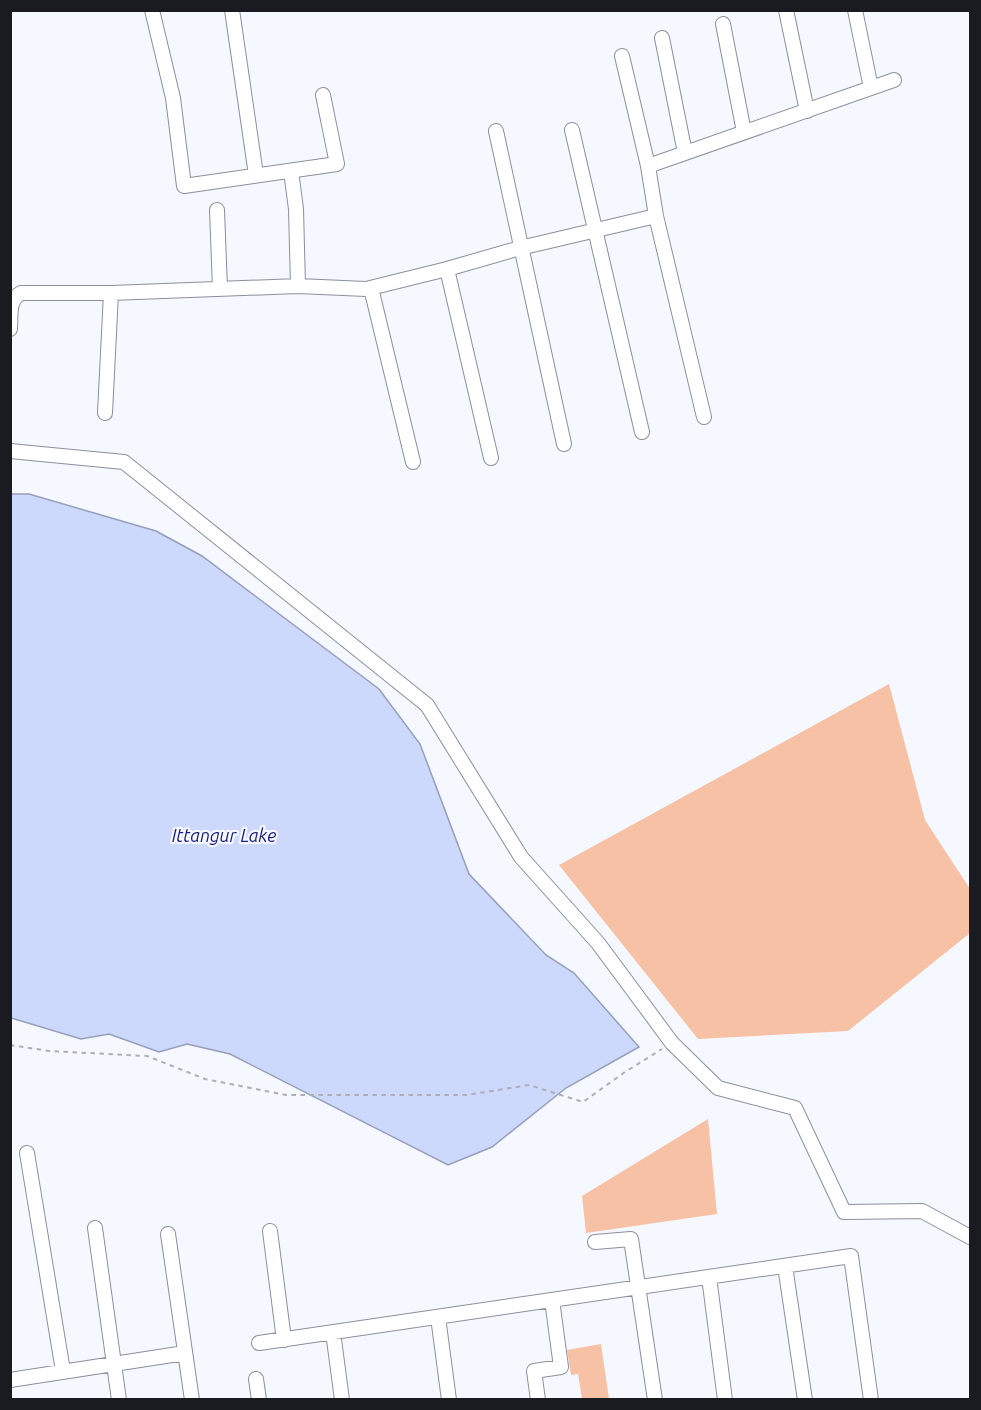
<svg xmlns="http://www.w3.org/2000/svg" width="981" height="1410" font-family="Ubuntu,sans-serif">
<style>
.green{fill:#f6c1a5}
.water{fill:#ccd8fc;stroke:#969fba;stroke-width:1.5}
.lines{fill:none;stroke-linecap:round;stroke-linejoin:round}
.street-casing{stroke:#8a8f9f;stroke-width:16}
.path{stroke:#adafb5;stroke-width:2;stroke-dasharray:4.5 4.5;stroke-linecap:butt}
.street{stroke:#fff;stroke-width:14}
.labels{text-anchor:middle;stroke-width:4.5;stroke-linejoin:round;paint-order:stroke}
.water-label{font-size:18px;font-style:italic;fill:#191d7f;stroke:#f6f8ff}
</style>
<rect width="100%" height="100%" fill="#f6f8ff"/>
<path class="green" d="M889 684 925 820 970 889V933L848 1031 698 1039 559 865Z
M708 1119 717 1214 586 1233 582 1196Z
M601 1344 609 1399H582L578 1374 571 1375 567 1350Z"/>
<path class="water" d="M10 494H29L156 531 202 556 379 689 420 744 469 874 546 955 574 973 639 1047 566 1088 492 1147 448 1165 230 1054 187 1044 159 1052 109 1034 81 1039 11 1018Z"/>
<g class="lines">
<g class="street-casing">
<path id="street" d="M152 10 173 98 184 186 337 164 323 95
M232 10 256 175
M786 10 807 111
M855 10 871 88
M723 24 744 132
M662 38 685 153
M622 56 648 166 656 216 704 417
M572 130 642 432
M496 131 564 444
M648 166 894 80
M291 171 296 209 298 286
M217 210 220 289
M447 269 491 458
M371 288 413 462
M10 329C11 315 8 300 21 293H111L298 286 366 289 447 269 520 248 656 216
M105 413 111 293
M10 451 124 462 427 705 521 857 598 943 672 1043 718 1088 795 1108 844 1212 922 1211 970 1237
M27 1153 63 1371
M95 1228 119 1400
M270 1231 284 1340
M168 1234 192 1400
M595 1242 631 1239 655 1400
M785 1266 805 1400
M709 1277 725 1400
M438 1317 449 1400
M333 1332 342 1400
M259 1343 851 1256 871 1400
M256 1379 259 1400
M10 1380 185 1353
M538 1400 534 1371 561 1367 552 1300"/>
</g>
<path class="path" d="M10 1045 49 1051 147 1056 205 1079 286 1095H467L529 1085 583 1102 625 1072 662 1049"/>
<use href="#street" class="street"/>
</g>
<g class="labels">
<g class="water-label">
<text x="224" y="842">Ittangur Lake</text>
</g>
</g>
<rect width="981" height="1410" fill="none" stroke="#191b21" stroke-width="24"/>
</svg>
